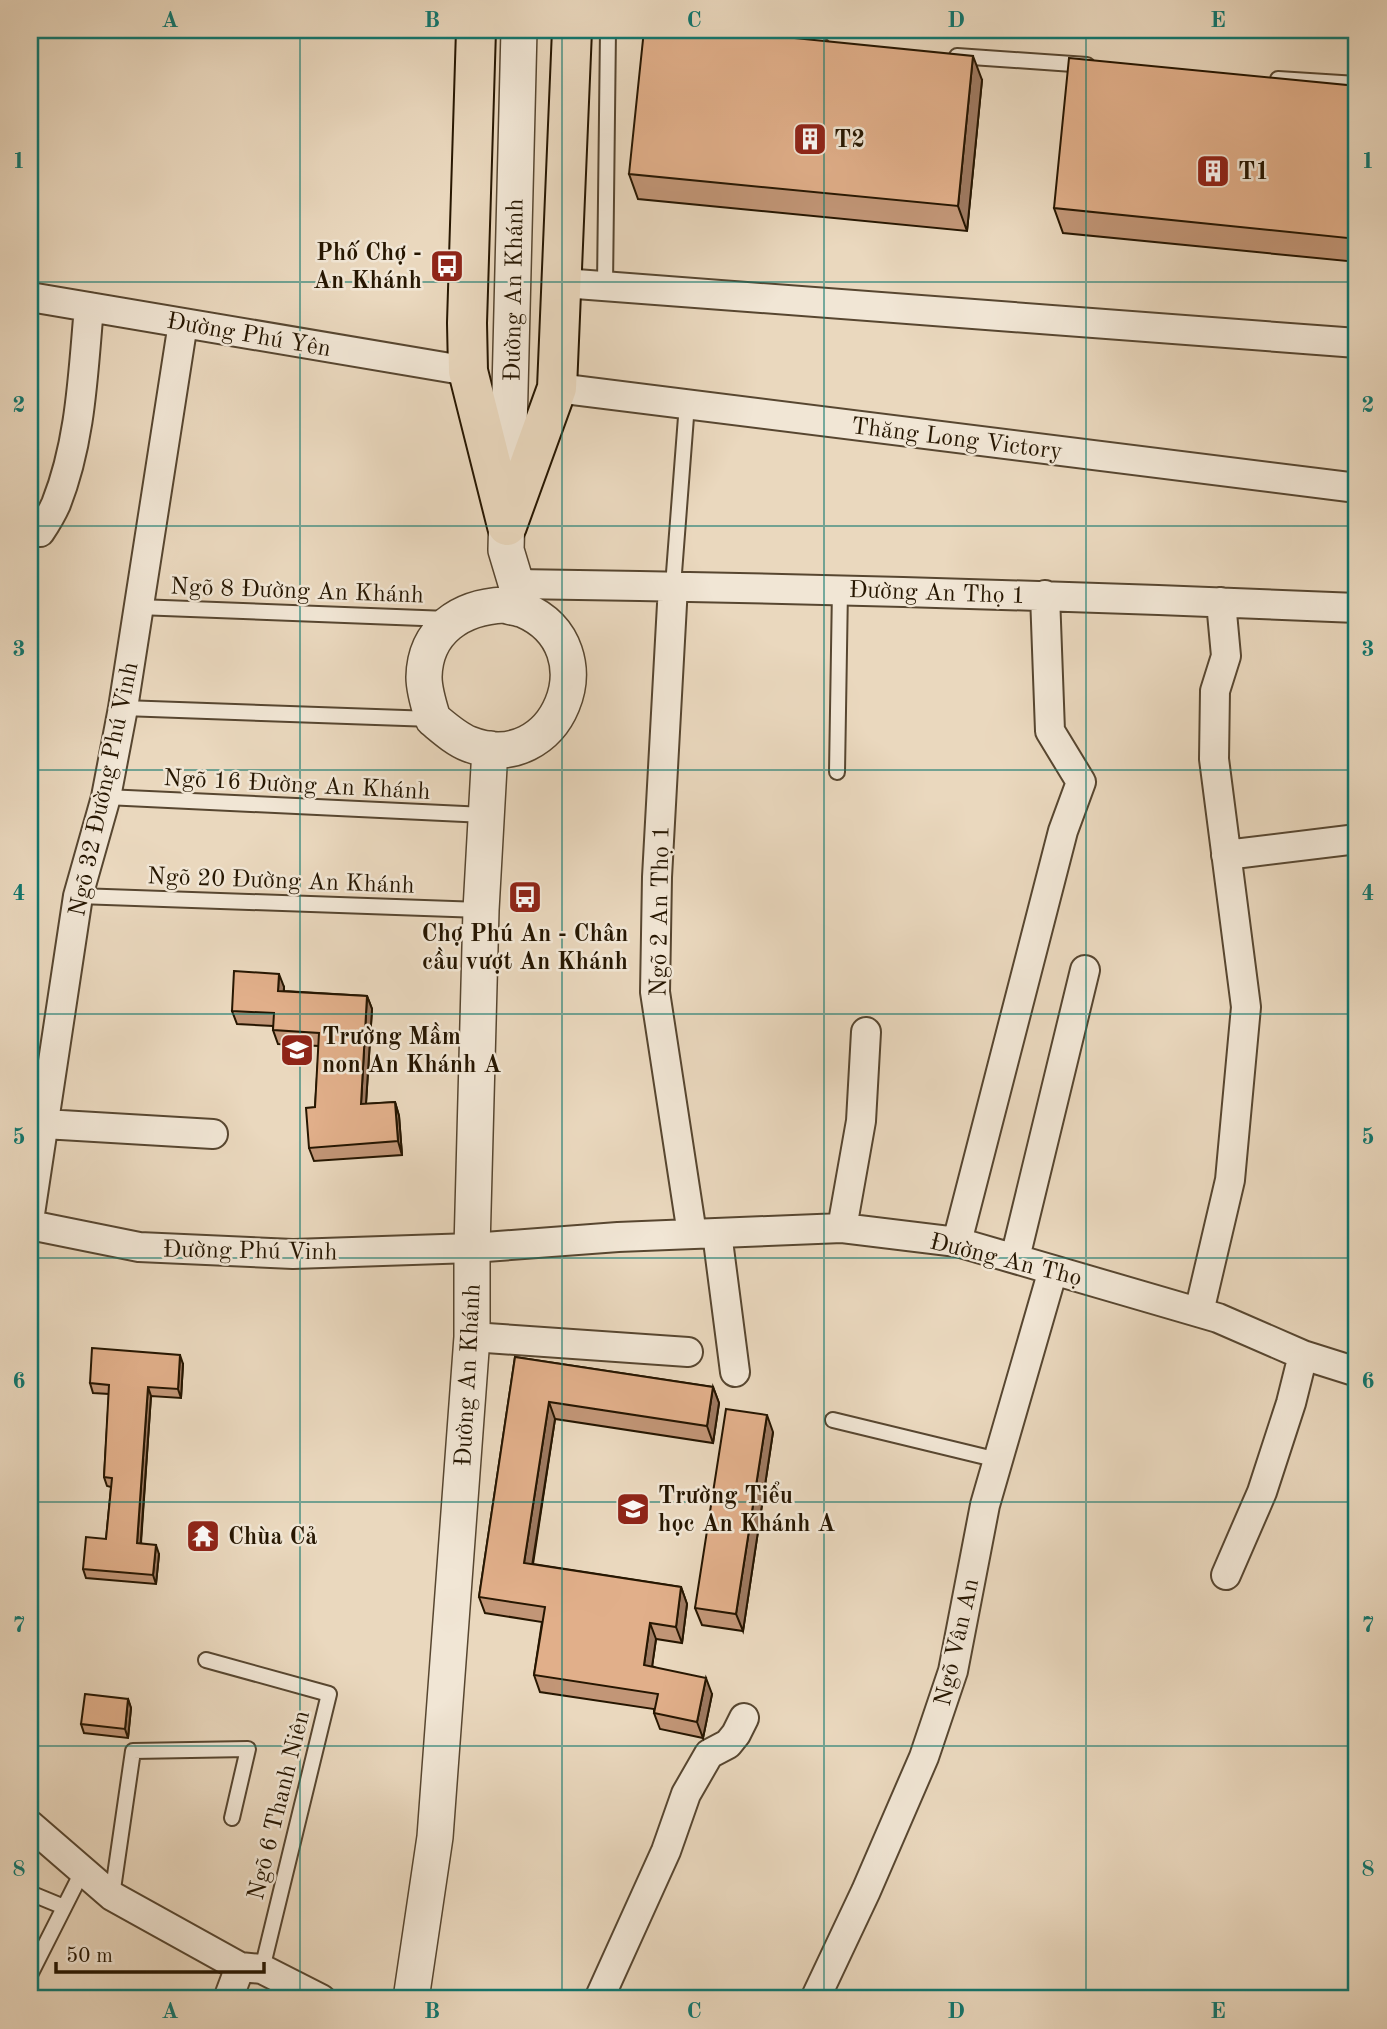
<svg xmlns="http://www.w3.org/2000/svg" width="1387" height="2029" font-family="'Old Standard TT',serif">
<style>
.lines{fill:none;stroke-linecap:round;stroke-linejoin:round}
.service-casing{stroke:#574630;stroke-width:18}
.minor-casing{stroke:#574630;stroke-width:32}
.tertiary-casing{stroke:#574630;stroke-width:38}
.primary-casing{stroke:#261601;stroke-width:42}
.service{stroke:#f1e6d5;stroke-width:14}
.minor{stroke:#f1e6d5;stroke-width:28}
.tertiary{stroke:#f1e6d5;stroke-width:35}
.primary{stroke:#ead8be;stroke-width:38}
.wall{fill:#c29677;stroke:#261601;stroke-width:2}
.shaded-wall{fill:#9e7a61;stroke:#261601;stroke-width:2}
.building{fill:#e1af8a;stroke:#261601;stroke-width:2}
.grid{fill:none;stroke:#0f766e;stroke-width:2;stroke-opacity:0.55}
.labels{text-anchor:middle;stroke-width:5;stroke-linejoin:round;paint-order:stroke}
.poi-label{font-size:24px;font-weight:bold;fill:#261601;stroke:#f1e6d5;text-anchor:start}
.street-label{font-size:24px;fill:#261601;stroke:#f1e6d5}
.neatline{fill:none;stroke:#0f766e;stroke-width:2.5}
.grid-label{font-size:23px;text-anchor:middle;font-weight:bold;fill:#0f766e}
</style>
<rect width="100%" height="100%" fill="#ead8be"/>
<filter id="stains"><feTurbulence type="fractalNoise" baseFrequency=".00286" numOctaves="4"/><feColorMatrix values="0 0 0 0 .2 0 0 0 0 .09 0 0 0 0 .02 0 0 0 .5 -.17"/></filter>
<radialGradient id="worn" r=".72"><stop offset=".6" stop-color="#630" stop-opacity="0"/><stop offset="1" stop-color="#630" stop-opacity=".3"/></radialGradient>
<g class="lines">
<g class="service-casing">
<path id="service" d="M810 30 811 45 822 46
M957 56 1087 65
M1278 79 1357 84
M605 285 608 30
M673 586 687 404
M138 607 448 619
M123 708 433 719
M837 772 840 589
M106 797 485 815
M78 896 481 910
M833 1420 998 1460
M206 1660 329 1694 262 1969
M30 1893 64 1907
M112 1896 133 1751 248 1749 232 1818
M30 1975 82 1872"/>
</g>
<g class="minor-casing">
<path id="minor" d="M563 283 1357 343
M30 297 468 371
M557 388 1357 488
M30 530 40 532C46 523 52 513 56 504 81 441 83 373 89 307
M517 584C797 588 1077 596 1357 608
M673 586 657 877 655 992 692 1234
M1226 855 1357 839
M44 1124 213 1134
M30 1214 78 896 106 797 123 708 183 323
M30 1225 139 1247 293 1254 472 1248 618 1237 842 1228 957 1242 1218 1318 1303 1355 1357 1372
M842 1228 861 1121 866 1032
M717 1233 735 1372
M957 1242 1063 831 1081 782 1050 731 1045 595
M1015 1258 1085 970
M1199 1312 1230 1180 1246 1007 1214 759 1215 691 1226 656 1221 602
M472 1337 688 1352
M1226 1575 1262 1492 1291 1403 1303 1355
M30 1825 112 1896 240 1967 262 1969 321 1999
M228 1999 240 1967
M599 1999 666 1851 686 1794 709 1754 728 1744 736 1734 744 1718
M815 1999 866 1891 924 1757 953 1671 985 1505 1053 1270"/>
</g>
<g class="tertiary-casing">
<path id="tertiary" d="M519 30 506 550 524 610
M504 605C510 607 518 608 524 610 611 648 557 779 469 744 456 739 444 728 433 719 429 706 424 691 424 677 425 630 461 607 504 605Z
M411 1999 435 1837 472 1337V1248L481 910 490 749"/>
</g>
<g class="primary-casing">
<path id="primary" d="M476 30 467 323 468 371 507 526
M507 526 557 388 572 30"/>
</g>
<use href="#service" class="service"/>
<use href="#minor" class="minor"/>
<use href="#tertiary" class="tertiary"/>
<use href="#primary" class="primary"/>
</g>
<path class="wall" d="M982 80 967 231 638 199 629 174Z
M1357 86V262L1063 233 1054 208Z
M284 987V991L367 996 372 1009 366 1104 395 1102 399 1116 402 1155 314 1161 309 1148 315 1107 319 1046 278 1044 273 1030V1026L237 1024 232 1011Z
M515 1357 713 1387 719 1403 713 1443 555 1419 533 1564 681 1587 687 1604 682 1643 656 1639 652 1666 712 1694 703 1738 660 1729 654 1713V1709L540 1692 534 1675 542 1622 485 1613 479 1597Z
M183 1364 181 1398 151 1396 141 1543 159 1554 156 1584 86 1578 83 1569 106 1539 111 1487 107 1486 104 1477 109 1394 93 1393 90 1383Z
M773 1432 743 1631 702 1625 695 1608Z
M128 1699 131 1708 128 1738 84 1733 81 1724Z"/>
<path class="shaded-wall" d="M973 56 982 80 967 231 958 206Z
M279 974 284 987 283 1004 278 991Z
M367 996 372 1009 365 1118 361 1104Z
M395 1102 399 1116 402 1155 398 1141Z
M180 1355 183 1364 181 1398 178 1389Z
M148 1387 151 1396 140 1552 137 1543Z
M713 1387 719 1403 713 1443 707 1426Z
M549 1402 555 1419 530 1579 524 1563Z
M767 1415 773 1432 743 1631 736 1614Z
M156 1545 159 1554 156 1584 153 1575Z
M681 1587 687 1604 682 1643 676 1627Z
M650 1623 656 1639 650 1681 644 1665Z
M706 1678 712 1694 703 1738 697 1722Z
M128 1699 131 1708 128 1738 125 1729Z"/>
<path class="building" d="M644 30H715L973 56 958 206 629 174Z
M1069 58 1357 86V239L1054 208Z
M234 971 279 974 278 991 367 996 361 1104 395 1102 398 1141 309 1148 306 1108 315 1107 319 1033 273 1030 274 1013 232 1011Z
M92 1348 180 1355 178 1389 148 1387 137 1543 156 1545 153 1575 83 1569 86 1537 106 1539 112 1478 104 1477 109 1385 90 1383Z
M515 1357 713 1387 707 1426 549 1402 524 1563 681 1587 676 1627 650 1623 644 1665 706 1678 697 1722 654 1713 658 1694 534 1675 545 1607 479 1597Z
M726 1409 767 1415 736 1614 695 1608Z
M85 1694 128 1699 125 1729 81 1724Z"/>
<path class="grid" d="M300 30V1999M562 30V1999M824 30V1999M1086 30V1999M30 282H1357M30 526H1357M30 770H1357M30 1014H1357M30 1258H1357M30 1502H1357M30 1746H1357"/>
<defs>
<g id="building-square" transform="scale(1.75)"><rect x="-9" y="-9" width="18" height="18" rx="4" fill="#8f2418" stroke="#f1e6d5"/><path d="M-4-6H4V6H1V3H-1V6H-4ZM-2.5-4.3h1.7v1.8h-1.7ZM.8-4.3h1.7v1.8H.8ZM-2.5-1h1.7V.8h-1.7ZM.8-1h1.7V.8H.8Z" fill="#fff"/></g>
<g id="bus-square" transform="scale(1.75)"><rect x="-9" y="-9" width="18" height="18" rx="4" fill="#8f2418" stroke="#f1e6d5"/><path d="M-5-6H5V4H4V6H2V4H-2V6H-4V4H-5ZM-3.5-4V0h7V-4ZM-3.5 1.2v1.5H-2V1.2ZM2 1.2v1.5H3.5V1.2Z" fill="#fff"/></g>
<g id="school-square" transform="scale(1.75)"><rect x="-9" y="-9" width="18" height="18" rx="4" fill="#8f2418" stroke="#f1e6d5"/><path d="M0-5L7-2L0 1L-7-2ZM-4 1L0 2.5L4 1V4Q0 6-4 4Z" fill="#fff"/></g>
<g id="temple-square" transform="scale(1.75)"><rect x="-9" y="-9" width="18" height="18" rx="4" fill="#8f2418" stroke="#f1e6d5"/><path d="M0-6L5-2H3V0L6.5 2.5H4V6H1.5V3h-3V6H-4V2.5H-6.5L-3 0V-2H-5Z" fill="#fff"/></g>
</defs>
<g fill-rule="evenodd">
<use href="#building-square" x="810" y="139"/>
<use href="#building-square" x="1213" y="171"/>
<use href="#bus-square" x="447" y="266"/>
<use href="#bus-square" x="525" y="897"/>
<use href="#school-square" x="297" y="1050"/>
<use href="#school-square" x="633" y="1509"/>
<use href="#temple-square" x="203" y="1536"/>
</g>
<g class="labels">
<g class="poi-label">
<text x="834" y="147">T2</text>
<text x="1238" y="179">T1</text>
<text x="422" y="260" text-anchor="end">Phố Chợ -<tspan x="422" dy="28">An Khánh</tspan></text>
<text x="525" y="941" text-anchor="middle">Chợ Phú An - Chân<tspan x="525" dy="28">cầu vượt An Khánh</tspan></text>
<text x="322" y="1044">Trường Mầm<tspan x="322" dy="28">non An Khánh A</tspan></text>
<text x="658" y="1503">Trường Tiểu<tspan x="658" dy="28">học An Khánh A</tspan></text>
<text x="228" y="1544">Chùa Cả</text>
</g>
<g class="street-label">
<text transform="translate(513 290) rotate(-89)" y="8">Đường An Khánh</text>
<text transform="translate(249 334) rotate(10)" y="8">Đường Phú Yên</text>
<text transform="translate(957 438) rotate(7)" y="8">Thăng Long Victory</text>
<text transform="translate(297 590) rotate(2)" y="8">Ngõ 8 Đường An Khánh</text>
<text transform="translate(937 592) rotate(2)" y="8">Đường An Thọ 1</text>
<text transform="translate(297 784) rotate(3)" y="8">Ngõ 16 Đường An Khánh</text>
<text transform="translate(103 789) rotate(-78)" y="8">Ngõ 32 Đường Phú Vinh</text>
<text transform="translate(281 880) rotate(2)" y="8">Ngõ 20 Đường An Khánh</text>
<text transform="translate(659 911) rotate(-89)" y="8">Ngõ 2 An Thọ 1</text>
<text transform="translate(250 1250) rotate(1)" y="8">Đường Phú Vinh</text>
<text transform="translate(1006 1259) rotate(14)" y="8">Đường An Thọ</text>
<text transform="translate(467 1375) rotate(-87)" y="8">Đường An Khánh</text>
<text transform="translate(956 1642) rotate(-77)" y="8">Ngõ Vân An</text>
<text transform="translate(278 1805) rotate(-76)" y="8">Ngõ 6 Thanh Niên</text>
</g>
</g>
<rect width="1387" height="2029" fill="none" stroke="#ead8be" stroke-width="77"/>
<path d="M56 1962v10h208v-10" fill="none" stroke="#261601" stroke-width="3.5"/>
<text x="66" y="1962" font-size="21" fill="#261601" stroke="#f1e6d5" stroke-width="5" paint-order="stroke">50 m</text>
<rect x="38" y="38" width="1310" height="1952" class="neatline"/>
<g class="grid-label">
<text x="170" y="27">A</text>
<text x="432" y="27">B</text>
<text x="694" y="27">C</text>
<text x="956" y="27">D</text>
<text x="1218" y="27">E</text>
<text x="19" y="168">1</text>
<text x="1368" y="168">1</text>
<text x="19" y="412">2</text>
<text x="1368" y="412">2</text>
<text x="19" y="656">3</text>
<text x="1368" y="656">3</text>
<text x="19" y="900">4</text>
<text x="1368" y="900">4</text>
<text x="19" y="1144">5</text>
<text x="1368" y="1144">5</text>
<text x="19" y="1388">6</text>
<text x="1368" y="1388">6</text>
<text x="19" y="1632">7</text>
<text x="1368" y="1632">7</text>
<text x="19" y="1876">8</text>
<text x="1368" y="1876">8</text>
<text x="170" y="2018">A</text>
<text x="432" y="2018">B</text>
<text x="694" y="2018">C</text>
<text x="956" y="2018">D</text>
<text x="1218" y="2018">E</text>
</g>
<rect width="100%" height="100%" filter="url(#stains)"/>
<rect width="100%" height="100%" fill="url(#worn)"/>
</svg>
